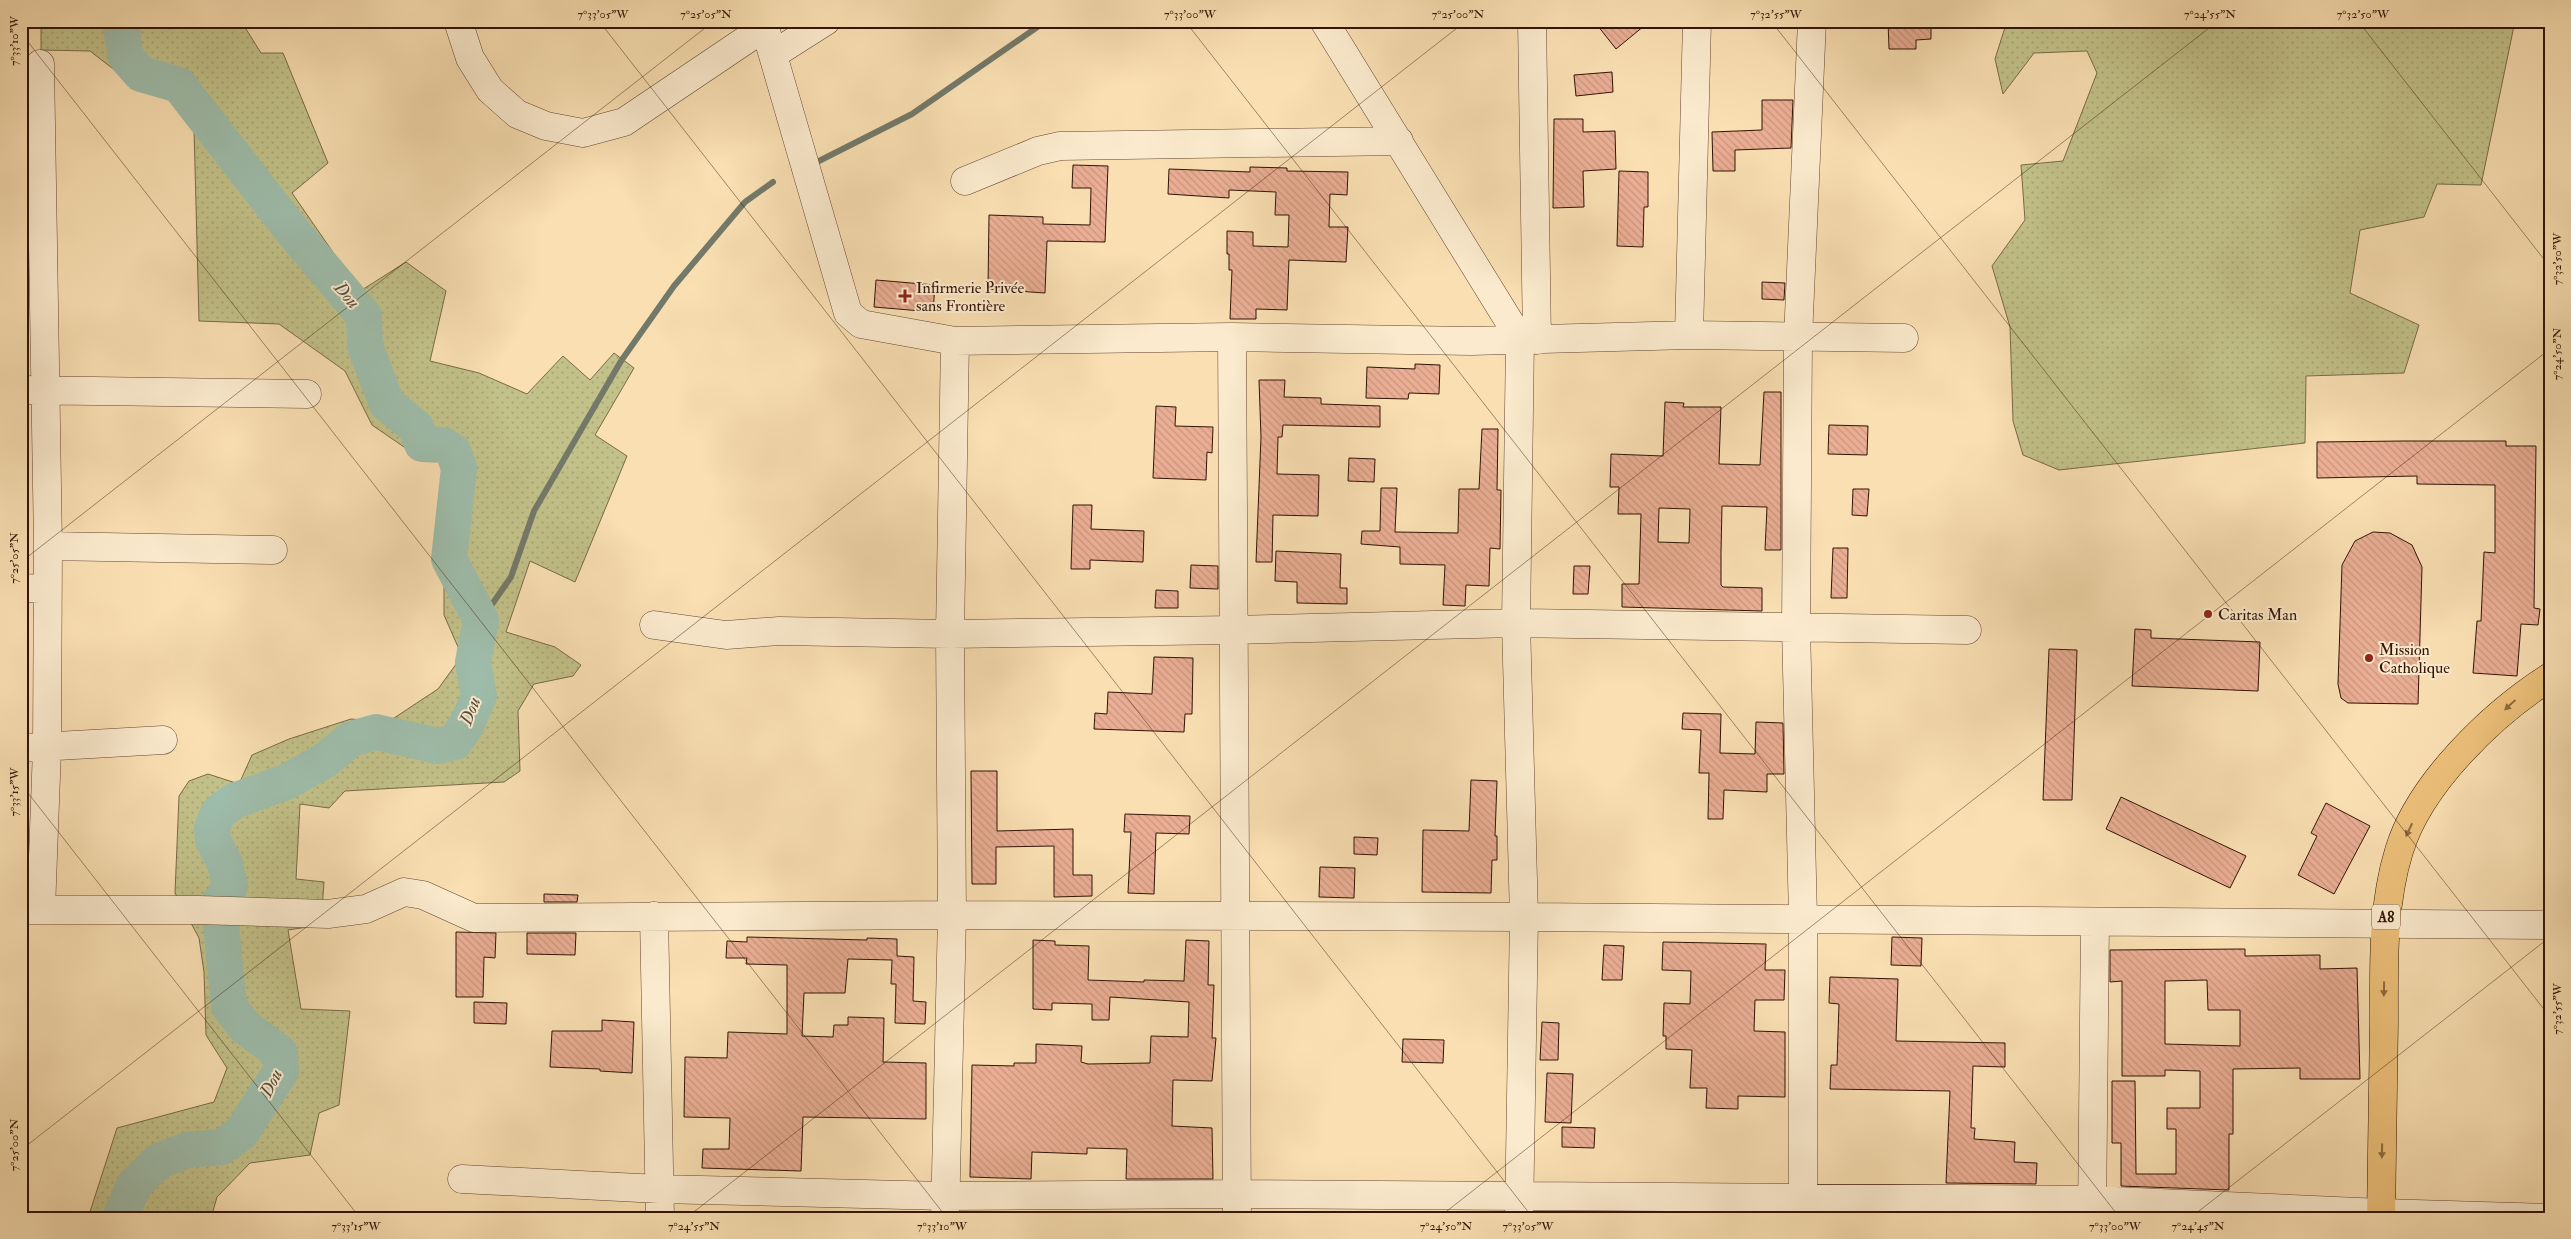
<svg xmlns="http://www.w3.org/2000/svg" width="2571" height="1239" font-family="'IM FELL Double Pica',serif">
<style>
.grass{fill:url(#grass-dots);stroke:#7a6a47}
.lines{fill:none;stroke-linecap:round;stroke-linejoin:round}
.stream{stroke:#737969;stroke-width:6}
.river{stroke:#9ebdab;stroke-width:36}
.building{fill:url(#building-back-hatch);stroke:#321305;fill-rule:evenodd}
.minor-casing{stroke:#644630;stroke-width:29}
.major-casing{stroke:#321305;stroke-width:29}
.minor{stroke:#fbeacd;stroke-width:28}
.major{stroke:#ecc079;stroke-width:28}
.oneway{fill:#8f6a3f}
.ticks{fill:none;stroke:#321305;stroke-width:1;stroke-opacity:0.45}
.poi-dot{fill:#8f2418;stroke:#fbeacd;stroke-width:2}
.labels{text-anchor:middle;stroke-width:4;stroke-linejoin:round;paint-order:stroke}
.shield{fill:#fbeacd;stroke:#6e5441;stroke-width:1}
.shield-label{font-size:15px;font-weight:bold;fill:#321305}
.poi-label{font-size:16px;fill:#321305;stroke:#fbeacd;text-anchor:start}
.water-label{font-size:18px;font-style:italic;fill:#584e3f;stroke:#fbeacd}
.neatline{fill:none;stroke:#321305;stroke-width:2}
.ticks-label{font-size:12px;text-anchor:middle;fill:#321305}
</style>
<defs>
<pattern id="grass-dots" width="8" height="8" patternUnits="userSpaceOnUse" patternTransform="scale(1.25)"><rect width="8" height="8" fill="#c2c189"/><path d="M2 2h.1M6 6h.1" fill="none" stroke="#a7a575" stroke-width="1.8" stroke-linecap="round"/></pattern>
<pattern id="building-back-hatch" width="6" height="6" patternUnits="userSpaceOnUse" patternTransform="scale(1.25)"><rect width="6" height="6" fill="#eaae94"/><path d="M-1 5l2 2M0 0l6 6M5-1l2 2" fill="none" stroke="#c9957e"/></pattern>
</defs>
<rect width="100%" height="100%" fill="#f9dfb2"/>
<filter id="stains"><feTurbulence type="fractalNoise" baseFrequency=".004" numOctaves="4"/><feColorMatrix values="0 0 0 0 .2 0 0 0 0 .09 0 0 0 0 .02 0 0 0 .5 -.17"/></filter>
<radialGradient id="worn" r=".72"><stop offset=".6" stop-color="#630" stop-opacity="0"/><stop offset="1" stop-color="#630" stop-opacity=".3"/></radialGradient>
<path class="grass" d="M41 21H167L169 29 194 21H241L261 53H283L328 163 292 193 337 258 330 266 354 295 406 262 446 291 430 361 479 373 527 394 563 356 590 380 614 353 634 368 595 435 627 456 575 582 530 561 506 632 555 647 581 665 573 676 534 684 518 711 520 771 504 782 345 791 329 808 300 804 296 879 324 882 321 925 288 930 301 1009 350 1011 339 1105 319 1113 310 1155 250 1163 217 1197 211 1218H88L117 1128 214 1102 227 1068 206 1035 204 972 199 938 175 893 179 796 189 781 208 774 239 784 252 755 289 739 351 719 388 722 438 689 462 656 444 615V453L404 447 372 425 345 371 279 324 199 321 194 128 176 99 121 75 90 51 41 50Z
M2007 21H2515L2481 185 2437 184 2424 217 2360 230 2350 293 2419 325 2404 373 2306 376 2305 443 2059 470 2023 455 2013 421 2010 327 1992 266 2025 220 2021 165 2063 161 2097 73 2087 51 2034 53 2003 94 1995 59Z"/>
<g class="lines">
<path class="stream" d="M815 163 912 114 1046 21
M481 620 511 577 534 511 621 361 674 286 745 202 773 182"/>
<path class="river" d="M120 21 126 57 141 74 179 85 289 227 364 316 365 346 387 404 416 427 422 444 443 445 453 451 459 468 449 559 481 620 473 662 479 696 467 724 455 742 438 746 376 732 351 739 324 761 286 782 234 801 218 813 212 828 213 840 225 864 230 886 219 904 229 1006 244 1026 280 1053 281 1071 241 1133 222 1147 187 1150 159 1161 134 1185 120 1218"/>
</g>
<path class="building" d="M1594 21H1650L1616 49Z
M1888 21H1931V39L1916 40V49H1889Z
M1612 72 1613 92 1576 96 1574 75Z
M1762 100H1793L1791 148 1735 150V171H1713L1712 132 1762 130Z
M1554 119H1583V132L1615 131 1616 169 1583 171 1584 207 1553 208Z
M1073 165 1108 166 1105 242 1047 241 1045 293 988 289 989 215 1043 217V224L1090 225 1091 188H1072Z
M1250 167 1287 168V171L1348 172 1347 195 1330 194 1329 227H1348L1346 262 1289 260 1287 310 1256 309V319H1230L1232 270H1229V254H1227V231L1253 232V246L1288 247 1289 215H1275L1276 192 1229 190V198L1168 194 1169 169 1250 172Z
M1619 171 1648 172V207H1644L1643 247 1617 246Z
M876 280 935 285 933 312 874 307Z
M1762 282 1785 283 1784 300 1762 299Z
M1415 364 1440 365 1439 394 1409 393 1408 399 1366 398 1367 367 1415 369Z
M1259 380H1285L1284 397 1321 398V404L1380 406V427L1283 425 1282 437H1278L1277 474 1319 475 1318 516 1273 515 1272 562H1256L1261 437Z
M1764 392H1781V550H1765L1767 507 1722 506 1721 552V585L1723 587 1762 588V611L1622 607V584H1639L1641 514H1618L1619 487H1610L1611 454 1663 456 1665 402 1684 403 1683 407H1721L1719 464 1760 465ZM1659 508 1690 509 1689 543 1658 542Z
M1156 406 1176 407 1175 426 1213 427 1212 453 1207 452 1206 480 1153 478Z
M1829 425 1868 426 1867 455 1828 454Z
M1482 429H1498L1497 490H1501L1500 549 1490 548 1489 586 1466 585 1465 606 1443 605 1445 565 1400 564V547L1361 544 1362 531H1380L1381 488H1397L1395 532 1458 533 1459 489H1479Z
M2404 441H2506V446H2536L2534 608 2540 609 2538 625 2521 624 2517 676 2473 673 2477 621H2481L2484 552 2495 553V485L2417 484V476L2317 478V442Z
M1349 458 1375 459 1374 482 1348 481Z
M1853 489H1869L1867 516 1852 515Z
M1073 505H1092L1091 529 1144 531 1143 562 1090 560V569H1071Z
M2373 532 2390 533 2412 545 2422 567 2418 704 2348 703 2341 698 2338 684 2342 565 2355 541Z
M1833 548H1848L1847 598H1831Z
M1276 551 1341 554 1340 588H1347V604L1297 603V582L1275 581Z
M1191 565 1218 566V589L1190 588Z
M1574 566H1590L1588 594H1573Z
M1156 590 1178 591V608H1155Z
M2135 629 2151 630V638L2260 642 2258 691 2132 686Z
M2049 649 2077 650 2072 800H2043Z
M1154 657 1193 658 1192 714H1185L1184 732 1094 729 1095 713 1107 714 1108 692 1152 694Z
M1683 713 1721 714 1720 753 1755 754 1756 722 1783 723 1784 774H1767V792L1724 790 1723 819H1708L1709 773H1699L1701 730 1682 729Z
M971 771H997V831L1073 829V875H1092V896L1054 897V846L996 847V884H972Z
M1471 780 1497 781 1495 836H1497V860H1492L1491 893 1422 892 1423 830 1469 831Z
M2121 797 2246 856 2230 888 2106 829Z
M2326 803 2370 826 2334 894 2298 875 2317 836 2311 833Z
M1125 814 1190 816 1189 834 1156 833 1154 894 1128 893 1131 832H1124Z
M1354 837 1378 838 1377 855 1354 854Z
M1320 867 1355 868 1354 898 1319 897Z
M544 894 578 895 577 902H544Z
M456 932 496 933 495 958 484 957 483 997H456Z
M527 933H576L575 955 527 954Z
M747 937 867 940V938L897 939V956L914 957 913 1001 926 1002 925 1024 895 1023 896 984H891L892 960 848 959 845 993H804L802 1036 833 1037 834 1025H848V1017L884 1018 883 1062 926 1063V1119L803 1117 801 1171 702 1168 703 1149H729L730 1118 684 1117 685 1057 727 1058 728 1032 787 1034V965L746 964 747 958H726L727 941 747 942Z
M1892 937 1922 938 1921 966 1891 965Z
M1033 940 1055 941V945L1089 946 1088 980 1144 982V980L1184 981 1186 940 1209 941 1208 985H1214L1212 1038H1216L1212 1081 1173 1080 1172 1126 1212 1128 1213 1179H1126L1127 1149 1087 1148V1154L1032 1152 1031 1179 970 1177 972 1065 1014 1066V1063H1036V1044L1082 1046 1081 1062 1088 1064 1150 1063 1151 1036 1188 1037 1189 1002 1110 997 1109 1020H1092V1004L1052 1003V1010L1033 1009Z
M1663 942 1766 944 1765 970H1785L1784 1000H1755L1754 1031 1785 1032V1097L1738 1096V1109L1706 1108 1707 1088H1690L1692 1050 1666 1049V1036H1663L1664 1003 1690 1004 1691 971 1662 970Z
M1604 945 1624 946 1622 980H1602Z
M2245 949V956L2320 955V969L2357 968 2360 1079H2300V1068L2233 1069V1134H2229V1190L2121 1186V1143H2112V1081H2135L2136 1174H2176V1129H2167V1108H2200V1071L2165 1070V1076H2122V981L2110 982V950ZM2207 980 2208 1010H2240V1046L2165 1044V981Z
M1830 977 1898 979 1896 1041 2005 1043V1067L1973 1066 1971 1128H1975L1974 1139 2015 1142 2014 1162 2037 1163 2036 1184 1946 1183 1950 1091 1830 1089 1831 1065H1837L1839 1004 1829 1003Z
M474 1002 507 1003 506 1024 474 1023Z
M602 1020 634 1022 632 1073 600 1071V1069L550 1067 552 1031H602Z
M1542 1022 1559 1023 1558 1060H1540Z
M1403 1039 1444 1040 1443 1063 1402 1062Z
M1547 1073 1573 1074 1571 1123 1545 1122Z
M1562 1127 1595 1128 1594 1148 1562 1147Z"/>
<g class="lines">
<g class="minor-casing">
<path id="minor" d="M458 21 470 58 490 90 517 114 546 126 583 133 624 122 765 27
M763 21 848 313 861 324 955 341 1232 337 1471 341 1689 335 1904 338
M1324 21 1520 339 1516 623 1524 917 1519 1218
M1532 21 1537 340
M774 54 826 21
M40 64 48 546 47 749 41 910
M965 181 1038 151 1060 146 1399 141
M1689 335 1697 21
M1232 337 1237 1218
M21 390 307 394
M48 546 273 550
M21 588 47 589
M654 625 726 635 779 631 950 634 1233 630 1516 623 1967 630
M21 748 163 740
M21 910H198L328 914 366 909 404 892 423 895 474 918 952 915 1524 917 2550 925
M654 916 660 1218
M462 1179 659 1189 945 1196 1237 1194 2093 1200 2381 1213 2550 1218
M945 1218 952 915 950 634 955 341
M1803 1218V918L1796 627 1798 338 1812 21
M2092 1218 2095 922"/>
</g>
<g class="major-casing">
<path id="major" d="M2381 1218C2382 1152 2383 1086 2384 1021 2384 964 2382 906 2399 851 2419 784 2492 714 2550 677"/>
</g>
<use href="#minor" class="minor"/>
<use href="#major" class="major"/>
</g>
<defs><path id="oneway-solid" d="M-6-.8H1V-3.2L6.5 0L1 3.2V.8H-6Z" transform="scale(1.25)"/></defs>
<g class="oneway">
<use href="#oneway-solid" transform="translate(2510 705) rotate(137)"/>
<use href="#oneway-solid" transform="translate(2409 830) rotate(115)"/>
<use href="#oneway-solid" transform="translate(2384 989) rotate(91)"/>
<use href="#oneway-solid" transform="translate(2382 1151) rotate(91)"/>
</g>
<path class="ticks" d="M599 21 1533 1218M1185 21 2120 1218M1771 21 2550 1017M2358 21 2550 267M21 33 947 1218M21 562 714 21M21 784 360 1218M21 1150 1466 21M686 1218 2218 21M1438 1218 2550 349M2190 1218 2550 937"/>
<g class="poi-dot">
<path d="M902.5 288.5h5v5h5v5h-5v5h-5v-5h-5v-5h5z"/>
<circle cx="2208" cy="614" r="5"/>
<circle cx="2369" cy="658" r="5"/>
</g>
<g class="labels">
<rect class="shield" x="2372" y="904.5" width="28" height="25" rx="4"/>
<g class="shield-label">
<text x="2386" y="922">A8</text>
</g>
<g class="poi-label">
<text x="916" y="293">Infirmerie Privée<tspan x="916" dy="18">sans Frontière</tspan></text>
<text x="2218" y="620">Caritas Man</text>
<text x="2379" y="655">Mission<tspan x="2379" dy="18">Catholique</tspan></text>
</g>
<g class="water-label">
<text transform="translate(347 295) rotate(50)" y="6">Dou</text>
<text transform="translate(470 711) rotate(-69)" y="6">Dou</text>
<text transform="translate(271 1083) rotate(-63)" y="6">Dou</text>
</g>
</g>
<rect width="2571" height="1239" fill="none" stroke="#f9dfb2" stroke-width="55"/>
<rect x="28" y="28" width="2516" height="1184" class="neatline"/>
<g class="ticks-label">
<text x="603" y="18">7°33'05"W</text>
<text x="706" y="18">7°25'05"N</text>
<text x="1190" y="18">7°33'00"W</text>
<text x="1458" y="18">7°25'00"N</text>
<text x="1776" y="18">7°32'55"W</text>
<text x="2210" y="18">7°24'55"N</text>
<text x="2363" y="18">7°32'50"W</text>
<text transform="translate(14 41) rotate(-90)" y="4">7°33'10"W</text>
<text transform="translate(2557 259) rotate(-90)" y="4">7°32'50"W</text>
<text transform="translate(2557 354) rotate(-90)" y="4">7°24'50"N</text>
<text transform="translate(14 558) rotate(-90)" y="4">7°25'05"N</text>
<text transform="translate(14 792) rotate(-90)" y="4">7°33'15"W</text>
<text transform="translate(2557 1009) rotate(-90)" y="4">7°32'55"W</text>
<text transform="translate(14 1145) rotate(-90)" y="4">7°25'00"N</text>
<text x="356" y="1230">7°33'15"W</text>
<text x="694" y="1230">7°24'55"N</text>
<text x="942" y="1230">7°33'10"W</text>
<text x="1446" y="1230">7°24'50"N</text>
<text x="1528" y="1230">7°33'05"W</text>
<text x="2115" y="1230">7°33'00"W</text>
<text x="2198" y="1230">7°24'45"N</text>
</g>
<rect width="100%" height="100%" filter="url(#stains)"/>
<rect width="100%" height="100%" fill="url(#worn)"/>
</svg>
